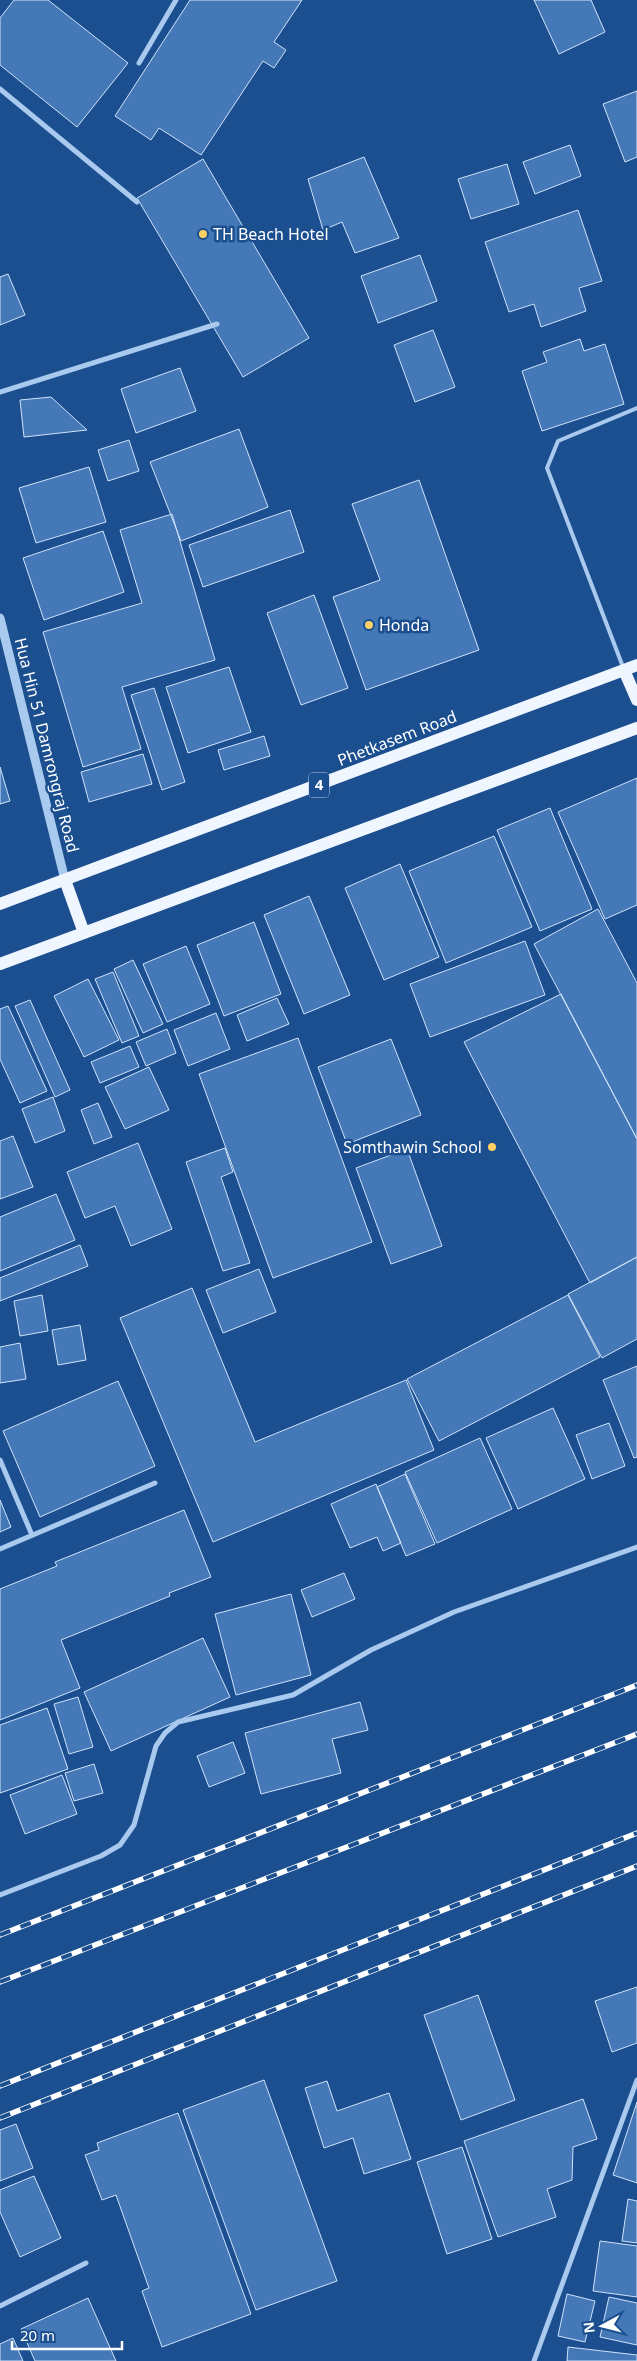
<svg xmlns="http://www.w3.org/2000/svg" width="637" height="2361" font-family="'Noto Sans',sans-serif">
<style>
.building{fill:#4478b7;stroke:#cfe3fa}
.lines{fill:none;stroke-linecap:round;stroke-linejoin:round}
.service{stroke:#a9c9ee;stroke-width:4}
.minor{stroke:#a9c9ee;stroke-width:5}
.tertiary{stroke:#a9c9ee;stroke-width:9}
.primary{stroke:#f0f6ff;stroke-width:12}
.rail-casing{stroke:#fff;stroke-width:5.5}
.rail{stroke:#1b4f8f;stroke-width:4;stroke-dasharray:11;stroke-linecap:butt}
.poi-dot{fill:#ffd166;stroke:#1b4f8f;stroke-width:2}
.labels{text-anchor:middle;stroke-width:5;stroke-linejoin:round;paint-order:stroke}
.shield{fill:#1b4f8f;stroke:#bbcadd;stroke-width:1}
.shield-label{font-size:15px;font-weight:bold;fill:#fff}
.poi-label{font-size:16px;fill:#fff;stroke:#1b4f8f;text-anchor:start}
.street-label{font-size:16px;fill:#fff;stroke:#1b4f8f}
</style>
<rect width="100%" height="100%" fill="#1b4f8f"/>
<path class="building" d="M14 0H48L128 63 77 127 0 65V18Z
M190 0H302L274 42 286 50 274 68 263 61 201 155 159 128 151 140 115 116Z
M534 0H591L605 32 559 54Z
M637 91V157L625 162 603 104Z
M570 145 581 176 535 194 523 162Z
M364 157 399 238 355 253 342 222 323 230 308 179Z
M203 159 309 338 243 377 137 198Z
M507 164 519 204 471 219 458 179Z
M578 210 602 281 579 288 586 311 541 327 534 304 509 312 485 242Z
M420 255 437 301 378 323 361 276Z
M8 274 25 315 0 325V277Z
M433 330 455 387 415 402 394 345Z
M580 339 584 351 605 344 624 404 542 431 522 371 547 362 543 352Z
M180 368 196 411 136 433 121 389Z
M51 397 87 430 24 437 20 400Z
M239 429 268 507 181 541 150 462Z
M129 440 139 471 108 481 98 450Z
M89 467 106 522 36 543 19 488Z
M419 480 479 650 366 690 333 597 380 580 352 504Z
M290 510 304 552 203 587 189 545Z
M172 514 215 660 122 687 141 749 83 767 43 632 142 603 120 530Z
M103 531 124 592 44 620 23 558Z
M314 595 348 688 301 705 267 613Z
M229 667 251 732 188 753 166 687Z
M154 688 185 782 162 790 131 695Z
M264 736 270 756 224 770 218 750Z
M143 754 152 784 89 802 81 772Z
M0 767 10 801 0 804Z
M637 778V905L605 919 558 812Z
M550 808 592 909 540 931 497 830Z
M494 836 532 927 446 963 409 871Z
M400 864 439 957 384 980 345 888Z
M309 896 350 995 304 1014 264 915Z
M598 909 637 983V1139L534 944Z
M254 922 281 994 224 1016 197 945Z
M525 941 545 995 430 1037 410 984Z
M186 946 210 1004 167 1022 143 964Z
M133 960 163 1024 143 1033 114 969Z
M113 972 139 1036 122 1043 95 979Z
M88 979 119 1040 84 1057 54 996Z
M561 994 637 1139V1257L590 1283 464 1042Z
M277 998 289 1024 247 1041 237 1015Z
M30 1000 70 1090 55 1097 15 1006Z
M8 1006 47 1091 20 1103 0 1059V1009Z
M216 1013 230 1049 188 1066 174 1030Z
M167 1029 176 1053 146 1066 136 1042Z
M298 1038 372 1242 273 1278 199 1074Z
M391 1039 421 1115 347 1144 318 1067Z
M130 1046 139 1067 100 1083 91 1062Z
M149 1067 169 1110 125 1129 105 1087Z
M53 1097 65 1131 35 1143 22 1109Z
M98 1103 112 1137 94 1144 81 1110Z
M13 1136 33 1187 0 1199V1141Z
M138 1143 172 1229 131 1246 115 1206 85 1218 67 1172Z
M225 1148 233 1172 221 1177 250 1263 223 1271 186 1162Z
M407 1149 442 1246 391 1264 356 1168Z
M56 1194 75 1240 0 1271V1217Z
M80 1245 88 1266 0 1301V1278Z
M637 1257V1339L602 1358 568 1294Z
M259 1269 276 1312 223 1333 206 1290Z
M192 1288 255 1442 406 1380 434 1450 213 1542 120 1318Z
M42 1295 48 1331 20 1336 14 1301Z
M568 1295 600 1357 439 1441 407 1379Z
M80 1325 86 1360 58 1365 52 1330Z
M20 1343 26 1379 0 1383V1347Z
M637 1366V1457L634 1458 603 1380Z
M118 1381 155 1466 40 1517 3 1431Z
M553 1408 585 1479 518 1509 486 1438Z
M609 1423 625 1466 592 1479 576 1435Z
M480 1438 512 1509 437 1543 405 1472Z
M405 1474 435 1544 406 1556 377 1487Z
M376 1484 401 1543 383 1551 377 1537 350 1548 331 1504Z
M0 1500 11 1527 0 1532Z
M184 1510 211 1577 169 1593 170 1596 61 1640 80 1688 0 1720V1589L57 1566 55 1562Z
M344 1573 355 1599 312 1617 301 1590Z
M291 1594 311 1675 236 1695 215 1614Z
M203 1638 230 1697 111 1751 84 1692Z
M78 1697 93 1747 69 1754 54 1704Z
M360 1702 368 1730 332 1739 341 1773 261 1794 245 1733Z
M47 1708 68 1769 0 1793V1725Z
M233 1742 245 1773 209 1787 197 1756Z
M94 1764 103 1793 74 1801 65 1773Z
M62 1775 77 1814 25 1834 10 1795Z
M637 1987V2043L612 2052 595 2001Z
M478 1995 515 2100 461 2120 424 2015Z
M264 2080 337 2281 256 2310 183 2110Z
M327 2081 337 2111 389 2093 411 2159 364 2174 353 2138 324 2148 305 2088Z
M583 2099 597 2139 573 2147 572 2180 547 2189 556 2217 498 2237 464 2141Z
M637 2102V2183L613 2175Z
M178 2113 251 2314 162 2347 142 2291 149 2288 116 2195 102 2200 85 2155 99 2150 97 2143Z
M16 2124 33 2168 0 2181V2130Z
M462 2147 492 2239 447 2254 417 2162Z
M34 2176 61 2238 20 2257 0 2212V2190Z
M628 2199 637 2201V2243L622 2241Z
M600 2241 637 2246V2297L593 2291Z
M567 2294 595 2301 585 2342 558 2336Z
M609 2297 637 2303V2345L600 2337Z
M88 2298 116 2361H35L21 2329Z
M13 2338 23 2361H0V2344Z
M568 2347 637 2355V2361H567Z"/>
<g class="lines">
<path class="service" d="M623 667 547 468 558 441 637 408"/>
<path class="minor" d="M139 63 176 0
M0 89 137 202
M0 392 217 324
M0 1460 32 1535
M0 1549 155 1483
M0 1895 101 1856 120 1845 134 1825 156 1746 165 1733 178 1722 293 1695 371 1650 454 1612 637 1547
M0 2306 86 2263
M534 2361 637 2080"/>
<path class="tertiary" d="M0 618 65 880"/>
<path class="primary" d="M624 670 637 700
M65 880 84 933
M0 904 637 665
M0 964 637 728"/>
<g class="rail-casing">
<path id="rail" d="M0 1935 637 1685
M0 1982 637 1734
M0 2086 637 1833
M0 2118 637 1866"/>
</g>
<use href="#rail" class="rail"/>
</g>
<g class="poi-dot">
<circle cx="203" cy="234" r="5"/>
<circle cx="369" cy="625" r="5"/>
<circle cx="492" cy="1147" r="5"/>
</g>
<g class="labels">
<rect class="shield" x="309" y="772.5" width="20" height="25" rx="4"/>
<g class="shield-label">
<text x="319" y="790">4</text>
</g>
<g class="poi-label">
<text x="213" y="240">TH Beach Hotel</text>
<text x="379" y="631">Honda</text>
<text x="482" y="1153" text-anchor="end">Somthawin School</text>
</g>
<g class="street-label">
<text transform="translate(397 738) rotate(-21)" y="6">Phetkasem Road</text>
<text transform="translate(47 745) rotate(76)" y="6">Hua Hin 51 Damrongraj Road</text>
</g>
</g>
<g transform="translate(602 2326) rotate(263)" stroke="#1b4f8f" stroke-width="4" paint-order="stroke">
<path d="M0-4L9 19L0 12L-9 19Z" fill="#ffffff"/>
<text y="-8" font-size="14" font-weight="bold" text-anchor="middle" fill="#ffffff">N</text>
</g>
<path d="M12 2341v8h110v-8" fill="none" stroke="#ffffff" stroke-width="2.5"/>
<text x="20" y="2341" font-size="15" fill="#ffffff" stroke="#1b4f8f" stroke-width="4" paint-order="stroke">20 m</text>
</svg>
